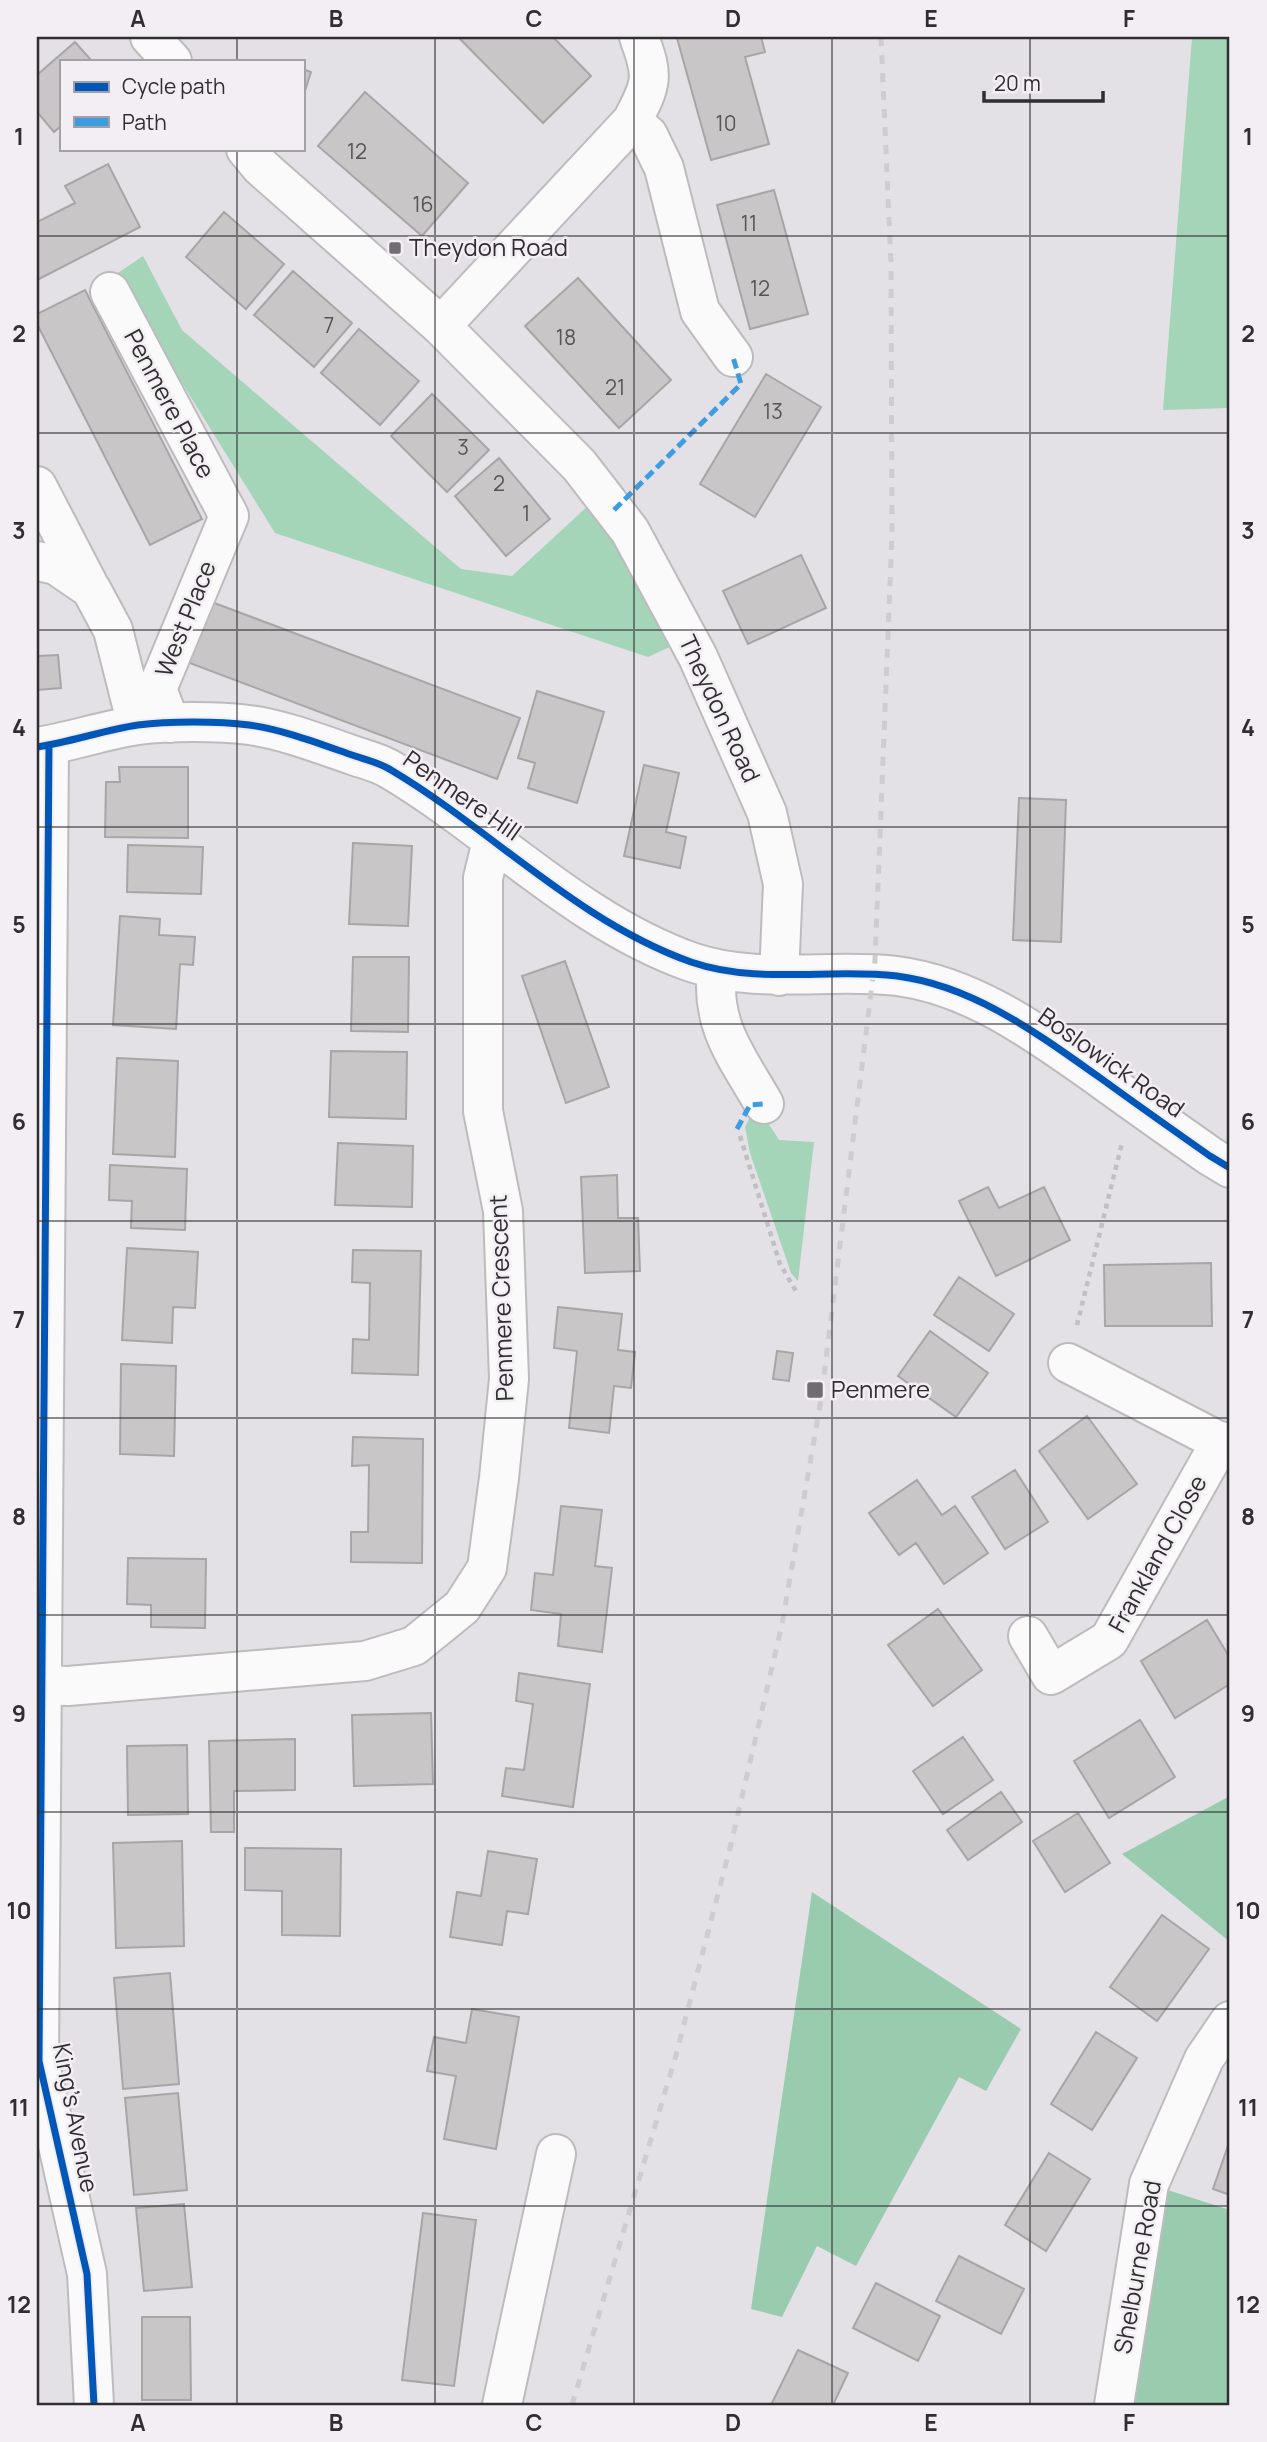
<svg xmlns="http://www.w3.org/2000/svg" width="1267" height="2442" font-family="Manrope,sans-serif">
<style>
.green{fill:#a4d5b9}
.forest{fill:#99cbaf}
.building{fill:#c8c6c7;stroke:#a8a5a7;stroke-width:2}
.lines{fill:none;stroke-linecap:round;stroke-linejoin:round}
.minor-casing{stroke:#bdbbbe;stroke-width:42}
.path{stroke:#c1bfc1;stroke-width:4.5;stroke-dasharray:5 5;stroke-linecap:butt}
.minor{stroke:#fbfafb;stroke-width:38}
.rail{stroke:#cecdce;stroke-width:5;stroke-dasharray:9 9;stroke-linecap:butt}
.quiet{stroke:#3e9de1;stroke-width:5;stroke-dasharray:10 5;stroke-linecap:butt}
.cycleway-casing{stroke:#f2eef4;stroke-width:11}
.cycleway{stroke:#0057b8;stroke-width:7}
.grid{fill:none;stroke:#302e31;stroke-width:2;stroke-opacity:0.55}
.poi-dot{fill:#6f6d70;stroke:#f2eef4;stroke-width:2.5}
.labels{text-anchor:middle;stroke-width:5;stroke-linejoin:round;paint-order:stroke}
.number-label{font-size:21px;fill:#565456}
.poi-label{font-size:24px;fill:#302e31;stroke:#f2eef4;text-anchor:start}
.street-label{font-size:24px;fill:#302e31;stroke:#f2eef4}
.neatline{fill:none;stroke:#302e31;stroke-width:2.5}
.grid-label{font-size:23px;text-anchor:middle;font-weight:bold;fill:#302e31}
</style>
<rect width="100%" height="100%" fill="#e4e1e6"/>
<path class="green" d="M1192 37H1230V408L1163 410Z
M143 256 182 330 461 569 512 576 590 504 674 645 648 657 275 533 115 275Z
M760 1110 779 1140 814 1142 798 1281 791 1273 750 1153 745 1127 753 1111Z"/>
<path class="forest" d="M1230 1796V1942L1122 1854Z
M812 1892 1021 2029 986 2091 959 2077 856 2266 817 2246 782 2317 751 2309Z
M1149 2184 1230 2210V2405H1114Z"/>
<path class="building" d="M458 37H553L591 76 543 123Z
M681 37H761L765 52 745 57 769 144 711 160 677 38Z
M75 42 92 61H61V126L54 132 37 112V75Z
M303 69 311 72 303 97Z
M365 92 468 183 422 236 318 146Z
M108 164 140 227 37 280V222L75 203 65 186Z
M774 190 808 314 750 329 717 205Z
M224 212 284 264 246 309 186 257Z
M293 271 352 323 314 367 254 315Z
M578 278 671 380 619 428 525 326Z
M85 290 202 519 150 545 37 324V314Z
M359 329 419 381 380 425 321 373Z
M766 374 821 407 755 517 700 484Z
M432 394 489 450 447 492 391 436Z
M499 458 550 519 506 556 455 496Z
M801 555 826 608 748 644 723 591Z
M209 601 520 718 497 779 187 662Z
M58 655 61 688 37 690V656Z
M537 691 604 712 577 803 528 788 535 763 518 758Z
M644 765 679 773 666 832 686 837 680 868 624 856Z
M119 767H188V838L105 837 106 782H120Z
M1019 798 1066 800 1061 942 1013 940Z
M353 843 412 846 408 926 349 924Z
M128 845 203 847 201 894 127 892Z
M120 916 160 919 159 935 195 937 193 965 180 964 176 1029 113 1025Z
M353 957H409L408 1032 351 1031Z
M565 961 609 1087 566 1103 522 976Z
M331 1051 407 1052 406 1119 329 1117Z
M117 1058 178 1061 175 1157 113 1154Z
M338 1143 413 1146 412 1207 335 1205Z
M110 1165 187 1169 185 1230 131 1228 132 1201 109 1200Z
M617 1175 618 1218H638L640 1271 585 1273 581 1177Z
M988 1187 999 1208 1044 1187 1070 1240 996 1276 959 1201Z
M127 1248 198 1252 195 1308 173 1307 172 1343 122 1340Z
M353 1250 421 1251 418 1375 352 1373 353 1339 369 1340 370 1283 352 1282Z
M1211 1263 1212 1326H1105L1104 1265Z
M959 1277 1014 1314 989 1351 934 1315Z
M558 1307 622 1314 618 1350 635 1352 631 1388 614 1386 609 1433 569 1428 577 1351 554 1348Z
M930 1331 988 1373 956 1417 898 1376Z
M777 1351 793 1353 789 1381 773 1379Z
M121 1364 176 1366 174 1456 120 1454Z
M1087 1416 1137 1484 1088 1519 1039 1451Z
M353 1437 423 1439 422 1563 351 1562V1532H368L369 1465 352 1466Z
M1015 1470 1048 1522 1005 1549 972 1497Z
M917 1480 942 1515 955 1506 988 1553 944 1584 916 1543 899 1555 869 1513Z
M561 1506 602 1510 595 1566 612 1568 602 1652 558 1646 561 1614 531 1610 535 1573 553 1575Z
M128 1558 206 1559 205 1628 151 1627V1605L127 1604Z
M938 1609 982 1670 933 1706 888 1645Z
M1207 1620 1230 1658V1684L1175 1718 1141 1661Z
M519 1673 590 1684 573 1807 502 1796 506 1768 524 1770 533 1704 516 1701Z
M431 1713 433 1784 354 1786 352 1715Z
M1140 1720 1175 1777 1109 1818 1074 1761Z
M963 1737 993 1780 943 1814 913 1771Z
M295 1739V1790L234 1791V1832H211L209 1741Z
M187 1745 188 1814 128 1815 127 1746Z
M1001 1792 1022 1822 968 1860 947 1830Z
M1078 1813 1110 1863 1065 1892 1033 1841Z
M182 1841 184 1946 116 1948 113 1843Z
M245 1848 341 1849 340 1936 282 1935V1891L245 1890Z
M488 1851 537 1859 528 1914 507 1911 502 1945 450 1937 457 1892 481 1896Z
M1162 1915 1209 1949 1157 2021 1110 1987Z
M170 1973 179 2084 123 2089 114 1978Z
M472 2009 519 2017 496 2149 444 2139 456 2076 427 2071 434 2037 466 2043Z
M1096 2032 1137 2058 1092 2130 1051 2104Z
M178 2093 187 2190 134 2195 125 2098Z
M1230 2140V2195L1213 2189Z
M1049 2153 1090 2179 1046 2251 1005 2225Z
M184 2204 192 2287 144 2291 136 2208Z
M423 2213 476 2220 454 2386 402 2380Z
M959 2256 1024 2289 1001 2334 936 2301Z
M876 2283 940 2316 918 2361 853 2328Z
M142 2317H190L191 2400H142Z
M798 2350 848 2373 833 2405H771Z"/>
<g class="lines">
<g class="minor-casing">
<path id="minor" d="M150 37 172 61
M639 37C654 77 652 83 632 121L648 135 664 168 700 311 733 357
M246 149 261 167 441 326 579 465 630 531 698 657 767 813 783 884 779 976
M110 292 229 516 157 689 170 723
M441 326 632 121
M37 486 88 584
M37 561 56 565 91 589 113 630 137 725
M49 745 39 2061 87 2274 94 2405
M37 747C71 742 104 730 138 725 168 721 219 721 249 725 282 729 323 745 355 756 367 760 380 763 391 770 492 830 578 922 691 962 758 985 829 968 897 976 974 986 1038 1034 1099 1077 1136 1104 1173 1130 1210 1156L1230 1168
M717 970C710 1026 738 1058 764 1104
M1068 1363 1230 1447
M1028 1636 1051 1675 1109 1640 1221 1441
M42 1685 68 1686 365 1661 414 1646 462 1607 487 1568 499 1478 509 1379 503 1211 483 1111V878L492 841
M502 2405 556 2154
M1114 2405 1149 2184 1204 2059 1230 2021"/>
</g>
<path class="path" d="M740 1136 780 1264 797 1293
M1077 1325 1122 1143"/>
<use href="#minor" class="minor"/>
<path class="rail" d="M572 2405 676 2055 731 1844 782 1624 821 1400 875 960 892 534 891 264 881 37"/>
<path class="quiet" d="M614 510 741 384 733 357
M737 1129 750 1105 764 1104"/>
<g class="cycleway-casing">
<path id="cycleway" d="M49 745 39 2061 87 2274 94 2405
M37 747C71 742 104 730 138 725 168 721 219 721 249 725 282 729 323 745 355 756 367 760 380 763 391 770 492 830 578 922 691 962 758 985 829 968 897 976 974 986 1038 1034 1099 1077 1136 1104 1173 1130 1210 1156L1230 1168"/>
</g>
<use href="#cycleway" class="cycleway"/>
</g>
<path class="grid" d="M237 37V61M435 37V2405M634 37V2405M832 37V2405M1030 37V2405M237 149V2405M37 236H1230M37 433H1230M37 630H1230M37 827H1230M37 1024H1230M37 1221H1230M37 1418H1230M37 1615H1230M37 1812H1230M37 2009H1230M37 2206H1230"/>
<g class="poi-dot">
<rect x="388" y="241" width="14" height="14" rx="3.5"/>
<rect x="806" y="1381" width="18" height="18" rx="3.5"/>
</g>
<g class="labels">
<g class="number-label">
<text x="726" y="131">10</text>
<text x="357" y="159">12</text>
<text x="423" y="212">16</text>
<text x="749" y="231">11</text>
<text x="760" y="296">12</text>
<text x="329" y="333">7</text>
<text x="566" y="345">18</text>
<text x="615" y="395">21</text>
<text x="773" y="419">13</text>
<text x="463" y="455">3</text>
<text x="499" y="491">2</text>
<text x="526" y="521">1</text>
</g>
<g class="poi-label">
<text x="409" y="256">Theydon Road</text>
<text x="831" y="1398">Penmere</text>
</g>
<g class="street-label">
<text transform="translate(169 404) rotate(62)" y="8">Penmere Place</text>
<text transform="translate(186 619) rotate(-68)" y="8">West Place</text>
<text transform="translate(719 709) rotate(65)" y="8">Theydon Road</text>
<text transform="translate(462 796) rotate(35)" y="8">Penmere Hill</text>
<text transform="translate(1111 1063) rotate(35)" y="8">Boslowick Road</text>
<text transform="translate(502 1298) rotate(-92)" y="8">Penmere Crescent</text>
<text transform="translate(1158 1554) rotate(-61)" y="8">Frankland Close</text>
<text transform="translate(75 2118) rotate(79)" y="8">King's Avenue</text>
<text transform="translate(1138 2267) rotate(-80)" y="8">Shelburne Road</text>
</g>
</g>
<rect width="1267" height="2442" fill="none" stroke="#f2eef4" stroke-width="77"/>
<rect x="60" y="60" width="245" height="91" fill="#f2eef4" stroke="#a4a1a6" stroke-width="2"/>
<rect x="74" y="82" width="35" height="10" fill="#0057b8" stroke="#a4a1a6" stroke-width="2"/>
<text x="122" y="94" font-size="21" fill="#302e31">Cycle path</text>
<rect x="74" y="117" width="35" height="10" fill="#3e9de1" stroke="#a4a1a6" stroke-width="2"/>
<text x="122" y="130" font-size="21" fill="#302e31">Path</text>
<path d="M984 91v10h119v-10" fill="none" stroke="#302e31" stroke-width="3.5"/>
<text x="994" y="91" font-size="21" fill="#302e31" stroke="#f2eef4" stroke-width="5" paint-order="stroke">20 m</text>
<rect x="38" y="38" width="1190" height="2366" class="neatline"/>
<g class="grid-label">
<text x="138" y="27">A</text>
<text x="336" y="27">B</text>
<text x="534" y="27">C</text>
<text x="733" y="27">D</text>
<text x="931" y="27">E</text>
<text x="1129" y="27">F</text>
<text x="19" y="145">1</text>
<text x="1248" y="145">1</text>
<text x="19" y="342">2</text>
<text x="1248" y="342">2</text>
<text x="19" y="539">3</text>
<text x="1248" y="539">3</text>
<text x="19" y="736">4</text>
<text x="1248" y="736">4</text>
<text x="19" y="933">5</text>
<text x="1248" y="933">5</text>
<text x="19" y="1130">6</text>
<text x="1248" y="1130">6</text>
<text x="19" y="1328">7</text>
<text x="1248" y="1328">7</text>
<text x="19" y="1525">8</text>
<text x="1248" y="1525">8</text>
<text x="19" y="1722">9</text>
<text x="1248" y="1722">9</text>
<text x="19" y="1919">10</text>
<text x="1248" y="1919">10</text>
<text x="19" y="2116">11</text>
<text x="1248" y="2116">11</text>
<text x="19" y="2313">12</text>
<text x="1248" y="2313">12</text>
<text x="138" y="2431">A</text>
<text x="336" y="2431">B</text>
<text x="534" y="2431">C</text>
<text x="733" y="2431">D</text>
<text x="931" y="2431">E</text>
<text x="1129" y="2431">F</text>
</g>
</svg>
